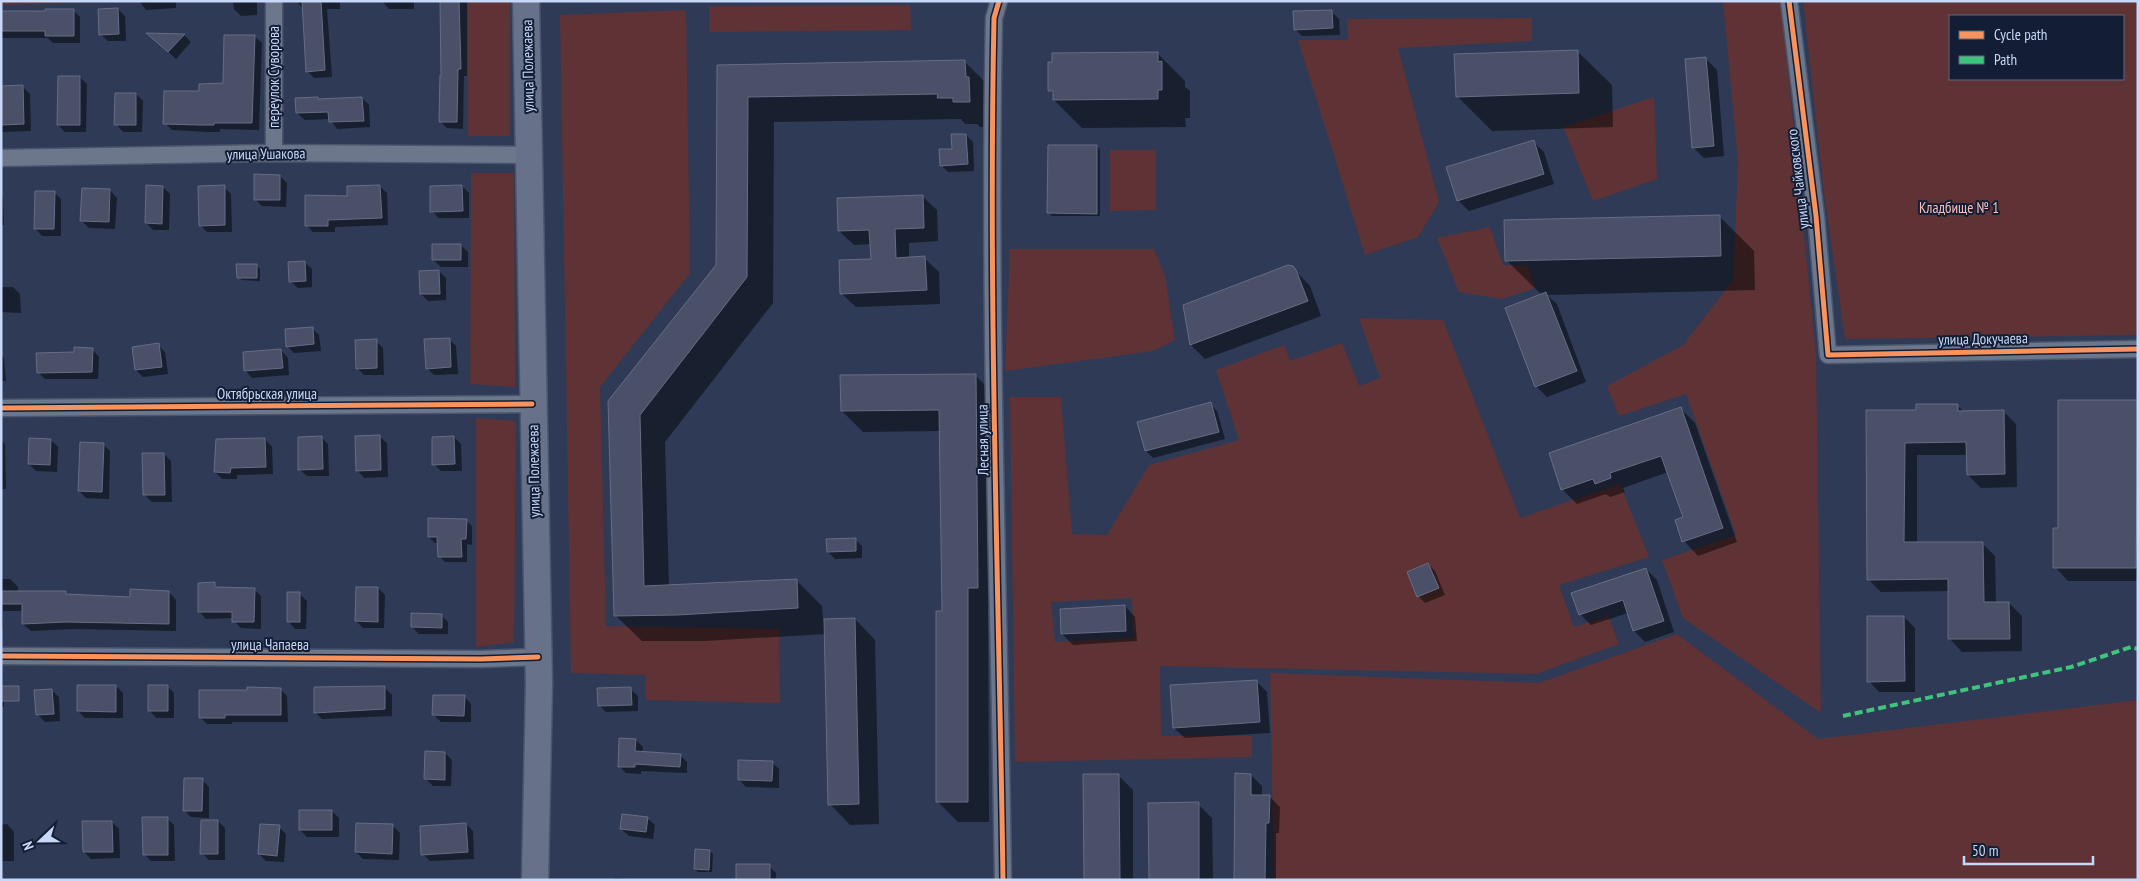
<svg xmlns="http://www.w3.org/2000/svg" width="2139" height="881" font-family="'PT Sans Narrow',sans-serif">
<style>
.green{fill:#5f3335;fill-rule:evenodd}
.shadow{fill:#0007}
.building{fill:#4a5067;stroke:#676d85}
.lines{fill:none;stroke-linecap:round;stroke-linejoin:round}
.minor-casing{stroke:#4b566e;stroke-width:19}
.primary-casing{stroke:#4b566e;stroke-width:29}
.minor{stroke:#6d778c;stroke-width:16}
.primary{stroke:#677189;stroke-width:26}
.quiet{stroke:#40c37c;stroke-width:4;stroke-dasharray:8 4;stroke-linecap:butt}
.cycleway-casing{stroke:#131e34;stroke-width:8}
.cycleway{stroke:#f8935d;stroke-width:5}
.labels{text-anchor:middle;stroke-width:4;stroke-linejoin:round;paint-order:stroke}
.street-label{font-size:15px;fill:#c8d8f8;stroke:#131e34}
.park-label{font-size:15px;fill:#f9bfba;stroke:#131e34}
</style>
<rect width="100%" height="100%" fill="#2e3a56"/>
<path class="green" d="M1 1H126L1 5Z
M468 1H510V136H468Z
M1723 1H1781L1816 357 1821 713 1683 618 1662 560 1736 535 1686 394 1619 416 1607 386 1683 345 1733 280 1738 163Z
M1803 1H2138V335L1845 339 1824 193ZM1950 16H2123V79H1950Z
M910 5 911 30 709 32V6Z
M686 10 690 273 600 387 606 626 779 629 780 703 646 700 645 675 571 673 560 15Z
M1532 18V41L1398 48 1439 202 1418 237 1365 255 1298 40H1348L1347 19Z
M1654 97 1657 179 1593 201 1563 127Z
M1110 150H1156V210L1110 211Z
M471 173H514L515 387 470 384Z
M1490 227 1503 265 1528 266 1535 288 1502 299 1459 292 1437 238Z
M1010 249H1154L1165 276 1175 340 1153 351 1005 371Z
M1359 318 1443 320 1520 518 1620 484 1649 557 1559 585 1574 627 1608 616 1619 644 1536 674 1160 666 1161 736H1252V757L1015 762 1010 397H1061L1072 534 1107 535 1149 465 1239 440 1216 370 1284 345 1290 361 1342 343 1359 386 1380 378ZM1132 598 1133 638 1055 642 1051 602Z
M476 418 516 421 514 642 476 647Z
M1677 634 1818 739 2138 700V880H1274L1270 673 1539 683Z"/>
<path class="shadow" d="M139 1H176V8L146 10Z
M233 1H257V15L241 16 234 9Z
M297 1H340V9H327L332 77 314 78 307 71 303 9Z
M382 1H414V9H389Z
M442 1H467V76H464L463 129 447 128 440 121Z
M118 9 125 16 126 41H108L100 34Z
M73 10 80 17V43H53L48 38H1V12Z
M1332 12 1339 19 1340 35 1302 36 1295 29Z
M149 34 184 35 191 42 176 59Z
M254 36 262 43 259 130 220 129V132H207L172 130 165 123 200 92 225 85Z
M1577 51 1612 85 1613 127 1492 131 1457 96Z
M1157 53 1185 81V87L1190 91V118H1185L1186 127 1082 128 1054 100V95L1050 90Z
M1706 59 1717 70 1724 156 1704 158 1693 147Z
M965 62 991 88 996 127H980L977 124H965L961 119 774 122 773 303 665 442 669 586 796 580 822 606 823 620 855 619 875 640 879 824 850 825 830 804 826 634 704 641H642L615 615 609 402 717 266 719 66Z
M80 77 87 84 86 132H65L58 125Z
M1 87H23L30 94 31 131 1 132Z
M136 94 143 101 142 132H123L116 124Z
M362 98 369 105 370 127 337 129 330 119 305 120 297 113 318 99 319 100Z
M966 135 973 142 974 171 948 172 941 165Z
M1533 142 1544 152 1554 184 1469 211 1458 200Z
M1097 146 1100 150V216H1052L1049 213Z
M280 176 287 183 286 207 262 206 255 199Z
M380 186 387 193 388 225 335 227V232H313L306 225 349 197Z
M462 186 469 193V218H439L432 211Z
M163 187 170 194 169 230H153L146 223Z
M224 187 231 194 232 232H207L200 225Z
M110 190 117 198 115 229 89 228 82 221Z
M54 192 61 199V236H42L35 228Z
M1 196 3 198 4 225H1Z
M922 196 937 210 938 241 909 243V258H924L939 272 940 304 856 307 841 293 872 260 871 244 854 245 839 231Z
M1719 216 1754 251 1755 290 1547 295 1557 304 1586 382 1547 397 1536 386 1542 295 1506 260Z
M461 245 468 252V267H441L433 260Z
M304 262 312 269V287L298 288 290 281Z
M257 266 260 269V281L242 280 238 277Z
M1292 267 1310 286 1321 316 1205 359 1191 345 1184 306Z
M439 271 446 278V300L428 301 421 294Z
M1 287H13L20 294 21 313 1 312Z
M312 328 319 335 321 351 294 353 287 346Z
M449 339 456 346 458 374 434 375 427 368Z
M376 341 383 348 384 375H364L357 368Z
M158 345 165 352 168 374 143 377 136 370Z
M92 349 99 357 98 379H45L38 372 75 353Z
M281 350 288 358 289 375 252 378 245 370Z
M1 355 4 358 6 381H1Z
M975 375 996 396 998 608H988L989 822H958L938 802 943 612 941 431 863 432 842 411Z
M2138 402V581H2068L2055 567 2059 529Z
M1210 404 1217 411 1225 439 1153 458 1146 451 1139 423Z
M1957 405 1964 412 2003 411 2016 424 2017 487 1981 488 1968 475V455H1917V544L1982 543 1995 556 1996 603H2009L2022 616V651L1962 652 1950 639V591L1881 592 1868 579V412H1918Z
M1681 409 1695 423 1737 542 1698 556 1684 541V518L1668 472 1623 488 1625 492 1610 497 1606 494 1577 504 1563 490 1550 454Z
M379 436 387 443 388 477 364 478 357 470Z
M321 437 328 444 329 476H307L299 469Z
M454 437 461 444 462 471H441L434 464Z
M265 439 272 447 273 474 237 475V479H222L215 472Z
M1 440 5 444 6 489H1Z
M51 440 58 447 57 472 36 471 29 464Z
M103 444 110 451 109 499 86 498 79 491Z
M164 454 171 461 172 502H152L145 495Z
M466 520 472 526V545L467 544V562H445L439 556V543H435L429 537Z
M855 539 862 546V558L835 559 828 552Z
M1428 564 1435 571 1445 595 1425 603 1418 596Z
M1646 569 1657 580 1674 632 1645 642 1634 631 1628 613 1591 625 1580 614Z
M1 579H10L18 587V592H66L69 596 131 598 169 592 176 600V631L74 629 31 631 23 624V611H3V630H1Z
M214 584 219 589H254L261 596V629L241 628 234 621V618L206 619 199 611Z
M378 588 385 595 384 628H363L356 621Z
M300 594 307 601 306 629H295L288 621Z
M1125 606 1135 617 1137 641 1073 645 1062 634 1061 610Z
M441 615 448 622V634H419L412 627Z
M1904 617 1915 628V692H1879L1869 681Z
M1256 681 1267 692 1270 733 1185 738 1174 728Z
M116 686 123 693V718H85L78 711Z
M167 686 174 693V718H156L149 710Z
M385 688 392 695V716L322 719 315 712Z
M280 689 287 696 288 722H232V724H207L200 717V691Z
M630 689 638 696V711L606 712 599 705Z
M51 690 59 697 60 721 45 722 38 715Z
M1 691 4 694V707H1Z
M464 696 471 704V722H441L434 715Z
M636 740 643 747 642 753 680 755 687 762V773L641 771V774L626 773 619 766Z
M445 753 452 760 451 786H433L426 779Z
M772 762 779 769V788L746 787 739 780Z
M1118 775 1133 790V880H1085Z
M1251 775 1262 786V796H1269L1280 807 1279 833H1276V880H1235Z
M202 780 209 787V818L191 817 184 810Z
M1198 804 1212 818 1213 880H1150Z
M332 811 339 818V837H307L300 830Z
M167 818 174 825 175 861H151L144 854Z
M647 818 655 825 653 839 629 836 621 829Z
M218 821 225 828V860H209L202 853Z
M112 822 119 829 120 858 91 859 84 852Z
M7 824 14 832V861H1V825Z
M466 824 473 831 474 859 430 861 423 854Z
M393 826 400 833 399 860 363 859 356 852Z
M279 827 286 834 284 862 266 861 259 854Z
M710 851 713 854 712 872H698L695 869Z
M769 866 776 873V880H737Z
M614 878 626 879 627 880H614Z"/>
<path class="building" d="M302 1H321L325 70 306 72Z
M440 1H459L461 69H458L457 122H439L440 75H441Z
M118 8 119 34 99 35 98 9Z
M45 9H74V36H45V31H1V11H45Z
M1332 10 1333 28 1294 30 1293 11Z
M146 33 185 34 168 52Z
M224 35H255L252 123H214V125H199L163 124 164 91H199V84L223 83Z
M1578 50 1579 93 1456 97 1454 54Z
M1158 52V62L1162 61V90H1158V99L1053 100V91H1048V62H1052V53Z
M1706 57 1714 146 1692 148 1685 59Z
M965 60 966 77H969L970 102H953V98H937L938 94 748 97 747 277 640 415 644 586 797 579 798 608 677 615 614 616 608 401 716 265 717 65Z
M58 76H80V125H57Z
M23 85 24 124 1 125V86Z
M115 93H136V125H114Z
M318 97V99L362 97 364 121 329 122 328 112 296 113 295 98Z
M951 134H966L968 164 940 166 939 149H952Z
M1534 140 1544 174 1457 201 1446 167Z
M1048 145H1097V214L1047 213Z
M254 174 280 175V200H254Z
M146 185 163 186 162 224 145 223Z
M225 185V225L199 226 198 186Z
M380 185 382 218 328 220V226H305V195L347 196V186Z
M462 185 463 211 430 212V186Z
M82 188 110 189 109 222 80 221Z
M35 191H55L54 229H34Z
M923 195 924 228 895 229 896 258 925 256 927 290 840 294 839 260 871 259 869 230 838 231 837 198Z
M1720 215 1721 256 1505 261 1504 220Z
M432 244H461V260H432Z
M305 261 306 281 289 282 288 262Z
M236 264H257V278H237Z
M1288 265 1293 266 1296 270 1308 301 1190 345 1183 305Z
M439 270 440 294H420L419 271Z
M1546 292 1577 371 1535 387 1505 308Z
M313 327 314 344 286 347 285 329Z
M450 338 451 367 426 369 424 339Z
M377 339V368L356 369 355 340Z
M159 343 162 367 135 370 132 347Z
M74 347 93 348 92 372 37 373 36 353 74 352Z
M281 349 283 368 244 371 243 352Z
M976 374 978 588H968V802H936V611H942L939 410 841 411 840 375Z
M2058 400H2138L2136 568H2053V528H2058Z
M1211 402 1219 432 1145 451 1137 422Z
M1916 404H1958V411L2004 410 2005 474 1967 475 1966 442 1905 443 1904 542H1983L1984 602H2009L2010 639H1948V579L1867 580 1866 410H1916Z
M1681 407 1723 528 1682 542 1675 520 1683 517 1661 456 1610 473 1611 478 1595 484 1593 479 1561 490 1549 453Z
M380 435 381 470 356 471 355 436Z
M322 436 323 469 298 470V437Z
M454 436 455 464 432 465V437Z
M29 438 51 439 50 465 28 464Z
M265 438 266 467 231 468 230 473 214 472 216 439Z
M80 442 104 443 102 492 78 491Z
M142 453H164L165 495H143Z
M428 518 467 519 466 539H461L462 557H438L437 537H428Z
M856 538V551L827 552 826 539Z
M1428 563 1439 588 1417 597 1407 572Z
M1646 568 1664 621 1633 631 1623 600 1579 615 1571 593Z
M215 582V587L255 588 254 622H232V612H198V583Z
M356 587H378V622L355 621Z
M130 589 169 591V624L66 622 22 624V604H1V591H66V594L130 597Z
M287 592H300V622H287Z
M1125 605 1126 631 1061 634 1060 609Z
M411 613 442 614V628L411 627Z
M1867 616H1904L1905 681 1867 682Z
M855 618 859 804 828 805 824 619Z
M1257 680 1260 722 1173 728 1170 685Z
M77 685H116V712L77 711Z
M148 685H168V711H148Z
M1 686H19V701H1Z
M385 686V709L314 713V687Z
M247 687 281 688V715H225V718H199V690H247Z
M631 687 632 705 598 706 597 688Z
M52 689 54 714 36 715 34 690Z
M433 695H465L464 716 432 715Z
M619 738 636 739 635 751 681 754 680 767 635 764V767H618Z
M425 751 445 752V780L424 779Z
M738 760 773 761 772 781 738 780Z
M1235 773 1251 774V795H1270L1269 823H1266L1265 880H1234Z
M1083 774H1119L1120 880H1084Z
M184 778H203L202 811H183Z
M1199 802V880H1149L1148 803Z
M299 810H332V830H299Z
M622 814 648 817 646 832 620 829Z
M142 817H168V855H143Z
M201 820H218V854H200Z
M82 821H112L113 852H83Z
M356 823 393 824 392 854 355 852Z
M466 823 468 852 421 855 420 826Z
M260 824 280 825 277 856 258 854Z
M695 849 710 850 709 870 694 869Z
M736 864H770V880H736Z"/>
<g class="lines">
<g class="minor-casing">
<path id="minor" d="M999 1 994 18C988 305 999 592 1003 880
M1789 1 1816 216 1828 355 2138 349
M274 153V1
M1 158 274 153 530 155
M1 408 532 404
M1 656 481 659 538 657"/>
</g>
<g class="primary-casing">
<path id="primary" d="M526 1 539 684 535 880"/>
</g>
<use href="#minor" class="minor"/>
<use href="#primary" class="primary"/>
<path class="quiet" d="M1843 716 2071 667 2131 647 2138 649"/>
<g class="cycleway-casing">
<path id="cycleway" d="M999 1 994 18C988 305 999 592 1003 880
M1789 1 1816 216 1828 355 2138 349
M1 408 532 404
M1 656 481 659 538 657"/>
</g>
<use href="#cycleway" class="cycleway"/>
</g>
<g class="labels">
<g class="street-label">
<text transform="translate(528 66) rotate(-91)" y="5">улица Полежаева</text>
<text transform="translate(274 77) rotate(-90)" y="5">переулок Суворова</text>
<text transform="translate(266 154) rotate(-1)" y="5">улица Ушакова</text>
<text transform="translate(1798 179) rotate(-97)" y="5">улица Чайковского</text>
<text transform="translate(1983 339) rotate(-1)" y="5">улица Докучаева</text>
<text x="267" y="399">Октябрьская улица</text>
<text transform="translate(983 440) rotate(-91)" y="5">Лесная улица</text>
<text transform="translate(534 471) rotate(-91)" y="5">улица Полежаева</text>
<text x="270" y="650">улица Чапаева</text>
</g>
<g class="park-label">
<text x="1959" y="213">Кладбище № 1</text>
</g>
</g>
<rect width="2139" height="881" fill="none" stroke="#c8d8f8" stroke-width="5"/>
<rect x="1949" y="15" width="175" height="65" fill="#131e34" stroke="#5b6882"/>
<rect x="1959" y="31" width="25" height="8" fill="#f8935d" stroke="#5b6882"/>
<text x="1994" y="40" font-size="15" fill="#c8d8f8">Cycle path</text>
<rect x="1959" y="56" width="25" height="8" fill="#40c37c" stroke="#5b6882"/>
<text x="1994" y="65" font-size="15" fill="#c8d8f8">Path</text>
<g transform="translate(40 841) rotate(248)" stroke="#131e34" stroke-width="4" paint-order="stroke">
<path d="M0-4L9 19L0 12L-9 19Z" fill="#c8d8f8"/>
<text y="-8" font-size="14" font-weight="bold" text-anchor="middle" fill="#c8d8f8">N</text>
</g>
<path d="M1964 856v8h129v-8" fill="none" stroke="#c8d8f8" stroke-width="2.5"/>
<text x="1972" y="856" font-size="15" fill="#c8d8f8" stroke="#131e34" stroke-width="4" paint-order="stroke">50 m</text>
</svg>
